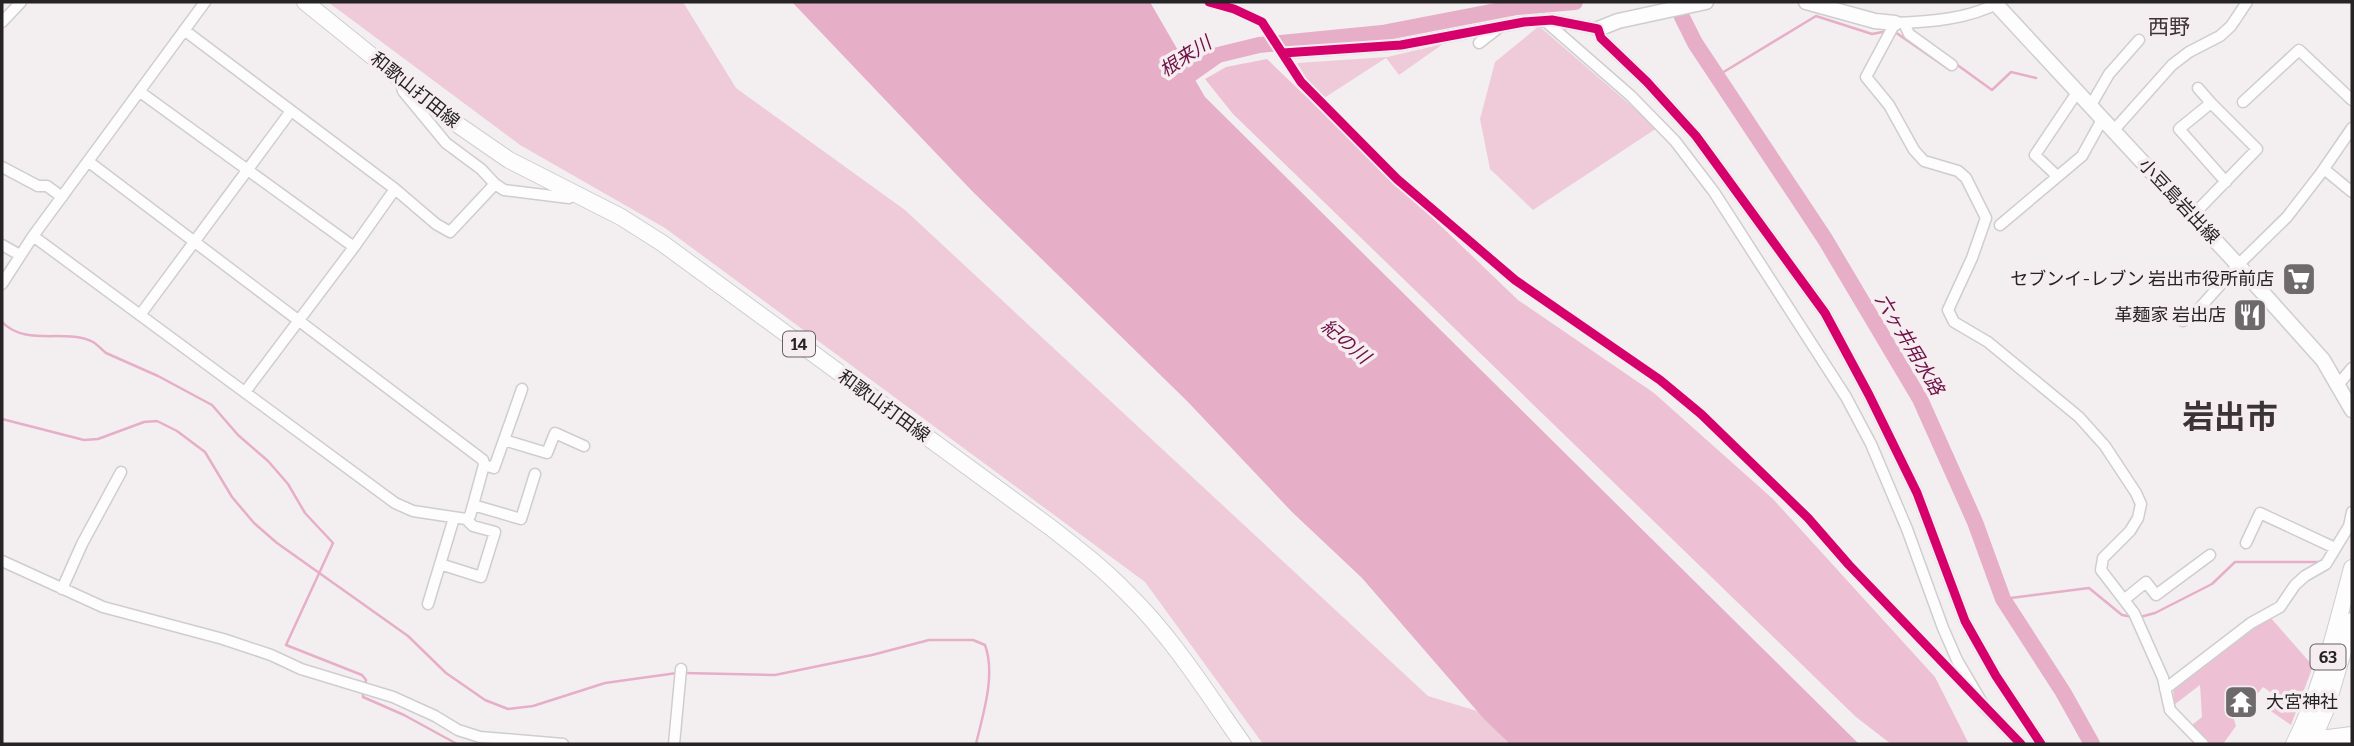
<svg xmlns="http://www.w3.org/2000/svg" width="2354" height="746" font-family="Bitter,'Noto Sans JP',serif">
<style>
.green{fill:#efcbda}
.forest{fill:#eec0d4}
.water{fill:#e7aec8}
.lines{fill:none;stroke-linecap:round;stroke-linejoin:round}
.stream{stroke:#e7aec8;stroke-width:2.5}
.river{stroke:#e7aec8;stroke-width:16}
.street-casing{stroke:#d0cdce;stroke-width:13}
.secondary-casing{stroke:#d0cdce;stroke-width:17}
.primary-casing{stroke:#d0cdce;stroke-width:18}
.street{stroke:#fdfdfd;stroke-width:10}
.secondary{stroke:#fdfdfd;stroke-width:14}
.primary{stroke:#fdfdfd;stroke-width:16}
.cycleway-casing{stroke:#f5edf0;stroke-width:13}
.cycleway{stroke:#d6006c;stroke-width:9}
.labels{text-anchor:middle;stroke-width:7;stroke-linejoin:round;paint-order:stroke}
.shield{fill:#f5edf0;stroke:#646062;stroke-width:2}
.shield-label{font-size:16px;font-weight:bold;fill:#262325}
.street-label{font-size:18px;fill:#262325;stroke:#f5edf0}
.poi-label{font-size:18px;fill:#262325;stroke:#f5edf0;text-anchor:end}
.water-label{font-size:19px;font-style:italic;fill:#6e1046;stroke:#f5edf0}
.quarter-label{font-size:21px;fill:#3b3437;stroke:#f5edf0}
.town-label{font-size:32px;font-weight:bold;fill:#3b3437;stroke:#f5edf0}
</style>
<rect width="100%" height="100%" fill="#f3eff1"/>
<path class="green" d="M328 2H683L736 88 905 210 1428 696 1477 711 1511 744H1263L1145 582 665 228 520 145Z
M1539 26 1657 128 1533 210 1490 169 1480 119 1495 62Z
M1443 44 1399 75 1386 58 1324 98 1307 80 1297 63 1387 57Z"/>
<path class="forest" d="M1267 59 1518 300 1654 393 1773 499 1935 677 1969 744H1891L1856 717 1233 114 1205 79 1226 67Z
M2270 617 2313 666 2291 725 2265 707 2273 694 2263 687 2245 709 2234 702 2231 710 2236 726 2223 744H2210L2192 725 2202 717 2200 685 2174 705 2173 679Z"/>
<path class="water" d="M792 2H1150L1205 97 1859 744H1510L1484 719 1362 578 1292 512 1187 401 972 191Z"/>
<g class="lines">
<path class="stream" d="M1895 32 1950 70 1956 64 1992 90 2011 72 2036 78
M1717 76 1816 16 1872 34 1888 31
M2 322C26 347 66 328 93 342 98 345 102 350 106 353L158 376 212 405 238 435 268 461 288 484 305 513 333 543 286 645 362 675 366 680 365 686
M2 419 84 440 98 439 144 422 157 421 177 431 205 452 232 497 254 523 277 543 408 636 446 673 485 700 508 709 533 706 605 683 677 673
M2003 599 2089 588 2122 615 2133 617
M2140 617 2155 613 2212 584 2235 562H2320
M684 673 775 675 872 655 929 640H973L985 645C996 675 983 714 976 744
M363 693V697L404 715 457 744"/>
<path class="river" d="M1682 17 1695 43 1825 239 1920 399 1975 522 2003 599 2063 692 2092 744
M1174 86 1218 55 1259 45 1382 33 1517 7 1575 2"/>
<g class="street-casing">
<path id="street" d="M205 2 33 236 395 503 413 511 466 519 473 526 495 532 481 577 440 564
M2000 2C1969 19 1930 22 1895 23L1866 77 1889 105 1914 150 1924 161 1958 171 1966 178 1986 218 1972 258 1948 310 1954 322 1988 342 2079 417 2105 446 2136 493 2141 504 2138 518 2130 531 2103 558 2101 570 2134 613 2163 678 2170 710 2203 744
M1544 20 1631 96 1675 141 1714 192 1846 397 1871 444 1907 529 1943 628 1957 660 1984 706 2021 744
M2 22 21 2
M1904 23 1909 34 1952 65
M184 30 395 189 436 224 450 232 495 184
M1479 43 1497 29
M1283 53 1401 45 1524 22 1552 20 1598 29 1601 38 1647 82 1696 136 1825 313 1869 395 1917 493 1965 621 1996 676 2041 744
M405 83 402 87 403 91 446 143 481 169 495 184 504 190 569 198 574 195
M2198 88 2211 103 2179 129 2226 182
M140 92 354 247
M2243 102 2299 50 2352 100
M2091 105 2109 74 2139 40
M2114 130 2172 65 2189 52 2220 36 2231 26 2247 2
M89 162 483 460 484 465 470 516 466 519
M2 167 38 186H47L62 197
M2324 169 2352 192
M2056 175 2035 155 2078 91
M2193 215 2257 149 2211 103
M2000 225 2082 156 2103 118
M2 245 20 255
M2 284 33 236
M140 315 291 111
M2183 321 2197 311 2238 265 2287 217 2321 173 2352 128
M2338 385 2352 368
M245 392 354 247 395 189
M504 440 547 453 555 433 584 446
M484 465 494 468 522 389
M473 505 521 519 535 474
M2246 543 2260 513 2335 548
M2 561 103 607 223 639 271 655 301 669 393 697 435 716 458 730 480 737 563 744
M62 589 82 544 121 472
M2125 599 2146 582 2156 595 2210 555
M428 604 454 518
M2165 689 2251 623 2280 607 2295 585 2305 576 2326 564 2349 526 2352 512
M674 744 681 669"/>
</g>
<g class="secondary-casing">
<path id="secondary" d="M1806 2 1875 21 1895 23
M1994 2 2238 265 2323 360 2352 410
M1598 29 1618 21 1706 2"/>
</g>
<g class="primary-casing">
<path id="primary" d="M305 2 451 120 509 160 621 217 662 243 1050 527C1077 548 1104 569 1128 594 1173 638 1207 693 1243 744
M2305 741 2352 735
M2294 744C2322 689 2336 628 2352 568
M2311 744 2326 709 2352 621"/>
</g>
<use href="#street" class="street"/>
<use href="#secondary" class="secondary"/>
<use href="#primary" class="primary"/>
<g class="cycleway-casing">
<path id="cycleway" d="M1209 2 1234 9 1262 22 1301 82 1397 179 1515 280 1660 380 1701 414 1808 518 1849 565 2021 744
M1283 53 1401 45 1524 22 1552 20 1598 29 1601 38 1647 82 1696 136 1825 313 1869 395 1917 493 1965 621 1996 676 2041 744"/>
</g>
<use href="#cycleway" class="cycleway"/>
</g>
<defs>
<g id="supermarket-square" transform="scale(1.75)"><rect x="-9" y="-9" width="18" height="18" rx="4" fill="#6e6a6c" stroke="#f5edf0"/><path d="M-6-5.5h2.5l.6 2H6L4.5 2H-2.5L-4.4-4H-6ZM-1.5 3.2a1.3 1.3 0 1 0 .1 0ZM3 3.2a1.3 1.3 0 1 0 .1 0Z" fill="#fff"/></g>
<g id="restaurant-square" transform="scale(1.75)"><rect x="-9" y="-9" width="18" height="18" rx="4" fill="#6e6a6c" stroke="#f5edf0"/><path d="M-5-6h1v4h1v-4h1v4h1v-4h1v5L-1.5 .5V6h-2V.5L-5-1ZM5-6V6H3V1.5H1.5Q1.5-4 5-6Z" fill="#fff"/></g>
<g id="temple-square" transform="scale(1.75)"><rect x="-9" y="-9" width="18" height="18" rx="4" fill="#6e6a6c" stroke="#f5edf0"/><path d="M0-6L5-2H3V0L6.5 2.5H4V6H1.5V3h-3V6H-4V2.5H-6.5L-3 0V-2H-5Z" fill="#fff"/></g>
</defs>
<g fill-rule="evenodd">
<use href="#supermarket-square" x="2299" y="279"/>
<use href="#restaurant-square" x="2250" y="315"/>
<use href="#temple-square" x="2241" y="702"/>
</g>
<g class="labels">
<g class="shield">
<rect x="783" y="331.5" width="32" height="25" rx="5"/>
<rect x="2310.5" y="644.5" width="35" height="25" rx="5"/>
</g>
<g class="shield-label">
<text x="799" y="350">14</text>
<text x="2328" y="663">63</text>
</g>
<g class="street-label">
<text transform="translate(415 90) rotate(39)" y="6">和歌山打田線</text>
<text transform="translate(2179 201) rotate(47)" y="6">小豆島岩出線</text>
<text transform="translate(884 406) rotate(36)" y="6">和歌山打田線</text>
</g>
<g class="poi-label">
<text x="2274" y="285">セブンイ-レブン 岩出市役所前店</text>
<text x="2226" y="321">革麺家 岩出店</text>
<text x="2266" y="708" text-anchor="start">大宮神社</text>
</g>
<g class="water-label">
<text transform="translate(1185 56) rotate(-33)" y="7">根来川</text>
<text transform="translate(1346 341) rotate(40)" y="7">紀の川</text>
<text transform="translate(1910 344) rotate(59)" y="7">六ヶ井用水路</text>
</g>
<g class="quarter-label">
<text x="2169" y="34">西野</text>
</g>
<g class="town-label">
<text x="2230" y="428">岩出市</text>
</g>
</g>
<rect width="2354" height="746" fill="none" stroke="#262325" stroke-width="7"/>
</svg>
